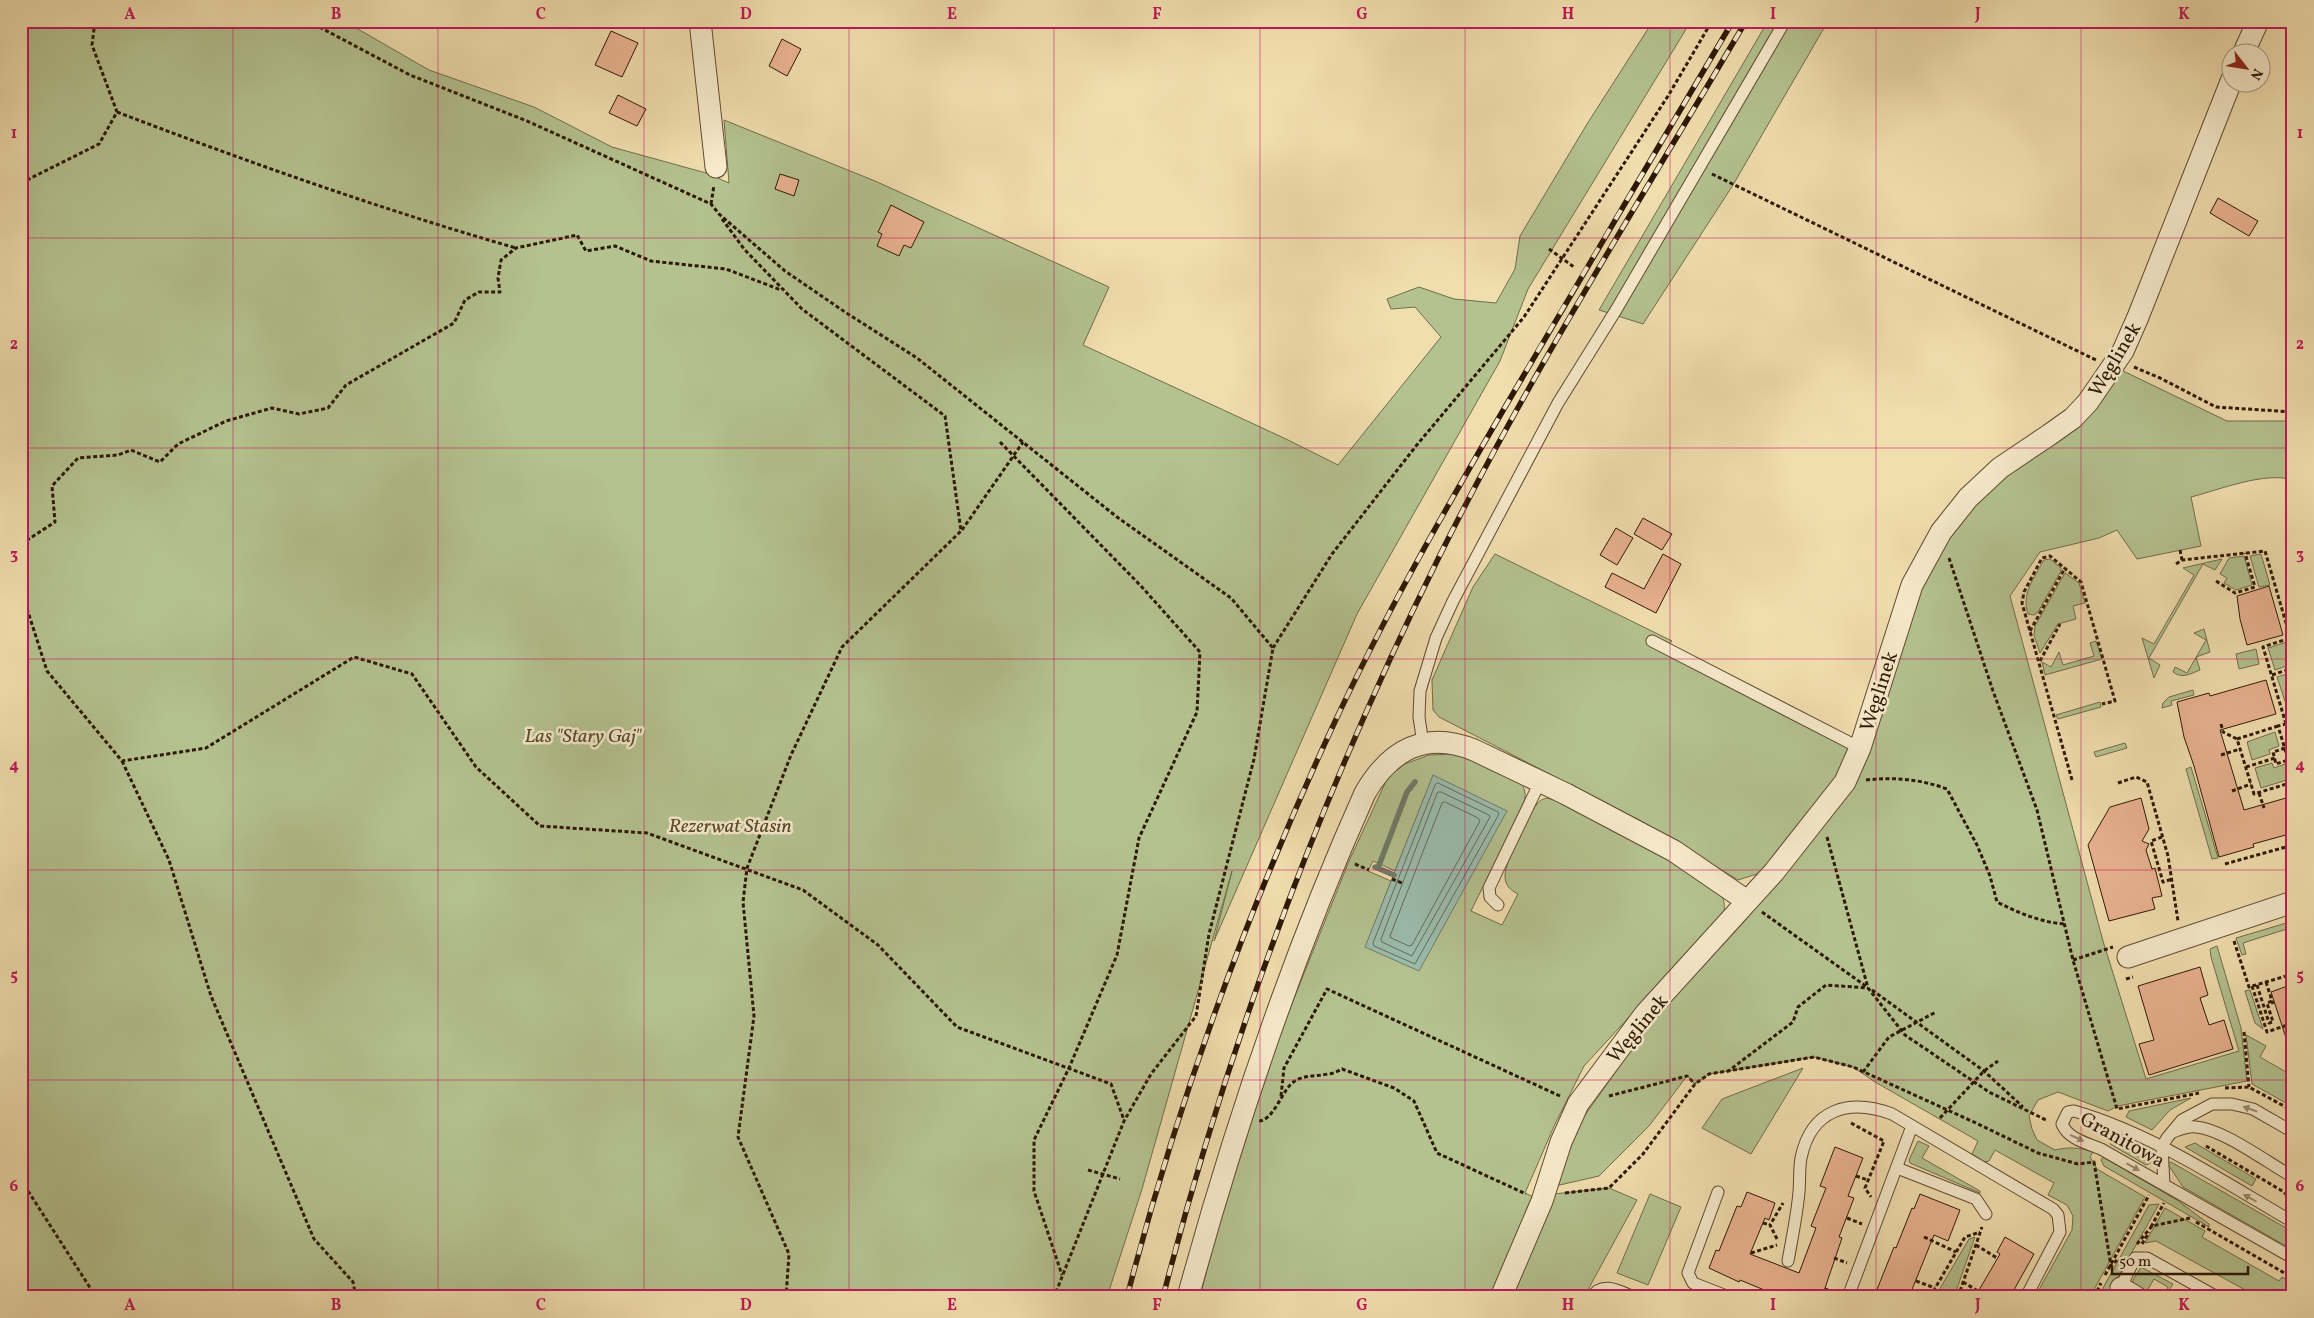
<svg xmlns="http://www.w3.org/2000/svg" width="2314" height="1318" font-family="Vollkorn,serif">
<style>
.green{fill:#b4c290;stroke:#706d4a;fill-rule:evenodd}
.water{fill:#9bbcad;stroke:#6f7a69}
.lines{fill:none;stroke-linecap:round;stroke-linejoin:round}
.shore{stroke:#646a58;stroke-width:1}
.stream{stroke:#6f7a69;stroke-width:5.5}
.building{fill:#eab291;stroke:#2d1804}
.lane-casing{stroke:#5e4a2f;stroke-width:13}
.street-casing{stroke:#5e4a2f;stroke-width:23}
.path{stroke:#2d1804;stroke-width:3;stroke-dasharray:4 2.5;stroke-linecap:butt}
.lane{stroke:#f6eacb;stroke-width:11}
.street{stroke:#f6eacb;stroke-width:21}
.rail-casing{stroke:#2d1804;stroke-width:5.5}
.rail{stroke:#f6eacb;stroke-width:4;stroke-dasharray:11;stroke-linecap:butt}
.oneway{fill:#9c8c71}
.grid{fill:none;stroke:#c2185b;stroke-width:1;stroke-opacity:0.55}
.labels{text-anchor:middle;stroke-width:5;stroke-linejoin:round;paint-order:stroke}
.street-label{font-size:20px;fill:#2d1804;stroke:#f6eacb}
.park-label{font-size:20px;font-style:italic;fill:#564b2e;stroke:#f6eacb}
.neatline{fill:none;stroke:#c2185b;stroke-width:2}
.grid-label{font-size:16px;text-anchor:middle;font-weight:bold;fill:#c2185b}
</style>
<rect width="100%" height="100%" fill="#f1deaf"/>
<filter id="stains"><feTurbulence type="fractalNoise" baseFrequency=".004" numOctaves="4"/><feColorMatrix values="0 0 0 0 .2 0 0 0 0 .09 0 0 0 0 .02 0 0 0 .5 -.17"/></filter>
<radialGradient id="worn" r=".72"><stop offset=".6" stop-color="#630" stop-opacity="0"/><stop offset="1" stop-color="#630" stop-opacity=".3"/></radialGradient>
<path class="green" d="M21 21H344L429 70 534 107 612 147 706 173 729 183 724 120 875 181 1109 287 1083 345 1286 439 1338 465 1441 337 1415 307 1391 309 1387 299 1419 287 1454 299 1496 303 1515 269 1520 236 1587 124 1653 21H1691L1528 289 1500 361 1357 614 1214 941 1232 871 1142 1189 1107 1297H21Z
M1768 21H1828L1733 185 1643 324 1599 310Z
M2119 369 2227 421H2293V480C2265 471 2219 490 2191 497L2201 546 2137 559 2117 530 2099 538 2040 552 2010 596 2103 941 2146 1079 2239 1051 2211 957 2210 949 2217 946 2241 1028 2247 1081 2118 1106 2108 1111 2058 1092 2038 1100 2029 1116 2032 1129 2037 1140 2055 1150C2068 1147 2079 1147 2093 1152L2090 1157 2097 1169 2145 1197 2090 1297H2035L2072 1230 2073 1216 2067 1205 2048 1195 2054 1183 1995 1150 1989 1161 1984 1162 1972 1154 1978 1141 1875 1082 1853 1067 1814 1057 1709 1074 1695 1084 1687 1076 1649 1126 1599 1176 1551 1187 1583 1118 1648 1026 1742 924 1846 797 1925 575 1970 505Z
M1495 554 1672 641 1666 648 1854 746 1841 778 1760 873 1738 880 1641 821 1439 717 1433 710 1432 680 1473 587Z
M2261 554 2270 585 2259 587 2250 556Z
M2244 556 2252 585 2236 590 2224 583 2227 578 2220 574 2229 558Z
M2050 559 2061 568V571L2038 612 2034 615 2028 614C2021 594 2034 578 2044 560Z
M2222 559 2215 570 2203 564 2149 658 2160 665 2154 678 2142 638 2154 644 2194 575 2183 568Z
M2065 573 2079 583 2085 603 2073 606 2076 619 2058 624 2040 653 2034 635 2035 626Z
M2204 629 2210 652 2196 657 2200 670C2190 674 2182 679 2173 672L2175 667 2187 673 2206 640 2194 633Z
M2096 641 2102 659 2045 675 2042 662 2051 667 2059 652 2063 665 2094 656 2090 643Z
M2287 642 2293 664 2275 670 2268 648Z
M2256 649 2259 664 2239 669 2236 654Z
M2293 672V712L2291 706 2287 707 2277 677Z
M2193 690 2194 695 2171 701 2172 705 2162 708 2163 703 2169 697Z
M2100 702 2101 707 2058 719 2056 715Z
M2275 732 2279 746 2269 750 2270 754 2252 760 2247 742Z
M2125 743 2127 748 2096 757 2094 752Z
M1453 754C1466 757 1514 776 1522 785 1526 790 1525 796 1525 801L1471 911 1502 925 1518 894C1510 890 1505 885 1505 876 1504 864 1529 813 1537 804 1540 800 1543 799 1547 798L1562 802 1704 879C1719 891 1726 894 1724 914L1584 1066 1555 1124 1525 1193 1542 1201 1544 1195 1609 1188 1637 1200 1584 1297H1200L1233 1168 1269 1061 1349 861 1388 777 1405 764 1429 755ZM1433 776 1366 947 1391 881 1368 871 1373 861 1395 871Z
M2272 763 2274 768 2285 764 2290 779 2261 788 2255 768Z
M2191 767 2218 858 2212 859 2186 769Z
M2293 921V927L2243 943 2246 954 2242 955 2236 938Z
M2250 990 2263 1029 2255 1023 2245 991Z
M2246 1035 2266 1046 2260 1057 2293 1076V1107L2252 1084Z
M1803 1068 1751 1154 1702 1128 1722 1099Z
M2191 1098 2170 1110 2152 1130 2126 1117 2129 1111Z
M2116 1134 2150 1150 2151 1163 2146 1165 2110 1144Z
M1918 1141 1929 1146 1922 1158 1980 1191V1193L1910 1163 1909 1160Z
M2195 1143 2256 1179 2252 1186 2185 1147Z
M2103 1157 2177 1200 2209 1224V1227L2104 1166 2101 1160Z
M2171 1162 2293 1232V1250L2183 1187 2169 1166 2168 1163Z
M1650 1194 1681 1207 1648 1285 1617 1273Z
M2159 1204 2107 1297H2098L2149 1205Z
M2165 1208 2205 1231 2202 1237 2279 1281 2282 1277 2293 1283V1297H2258L2156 1241 2145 1243Z
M1975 1237 1954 1297H1935L1969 1239Z
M2141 1267 2173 1284 2166 1295 2168 1297H2163L2168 1287 2154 1279 2147 1291 2133 1283V1280Z"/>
<path class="water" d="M1433 775 1507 811 1419 971 1365 947Z"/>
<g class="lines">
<path class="shore" d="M1438 783 1498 812 1499 814 1415 964 1374 946 1373 943 1435 785Z
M1438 792H1441L1489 815 1490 817 1412 956 1382 942 1381 940Z
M1445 802 1478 818 1480 821 1412 945 1409 946 1391 938 1390 936 1442 803Z"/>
<path class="stream" d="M1375 867 1394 875
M1378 868 1407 792 1415 782"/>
</g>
<path class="building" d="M611 31 638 43 622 77 595 65Z
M782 39 801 49 787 76 769 66Z
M618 95 646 109 637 126 609 113Z
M780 174 799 180 794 196 775 189Z
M2218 198 2258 221 2249 236 2210 213Z
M891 205 924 222 911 248 904 245 899 256 877 246 882 234 878 232Z
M1643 518 1672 534 1662 550 1634 534Z
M1616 528 1633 538 1617 565 1600 555Z
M1663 554 1681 564 1656 613 1605 587 1612 573 1644 589Z
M2269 586 2283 635 2247 645 2240 619 2237 596Z
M2266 680 2276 714 2220 730 2244 810 2293 796V833L2253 844 2254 847 2219 857 2194 766 2184 737 2177 702 2209 693 2210 696Z
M2141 798 2149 829 2142 841 2149 844 2146 850 2152 869 2155 868 2162 896 2152 898 2155 909 2109 921 2088 845 2110 807Z
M2200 967 2208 995 2200 998 2209 1025 2224 1020 2233 1049 2149 1075 2139 1044 2154 1040 2138 986Z
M2293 984V1049L2290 1050 2271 992Z
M1835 1147 1863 1158 1848 1196 1854 1198 1839 1237 1842 1238 1822 1297H1781L1740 1280 1739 1282 1709 1268 1716 1250 1719 1251 1737 1206 1741 1207 1747 1192 1775 1203 1769 1220 1765 1218 1750 1254 1799 1273 1816 1228 1811 1226 1826 1188 1820 1186Z
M1920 1194 1960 1210 1948 1241 1934 1235 1909 1297H1874L1894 1247 1896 1248 1912 1208 1914 1209Z
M2005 1237 2034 1254 2010 1297H1975L2000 1254 1997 1252Z"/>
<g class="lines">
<g class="lane-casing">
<path id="lane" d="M1652 641 1860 748
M1423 744 1419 717 1420 691 1436 638 1453 601 1558 403 1616 310 1785 21
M1498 905 1490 897 1489 888 1540 782
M2173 1132C2181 1129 2188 1126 2196 1127 2223 1129 2268 1163 2293 1177
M1897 1168 1976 1199 1986 1214
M2164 1184 2162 1147 2167 1138 2182 1120 2212 1104H2232L2253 1109 2293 1132
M1718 1192 1688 1273 1693 1283 1729 1297
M2293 1222C2222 1181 2153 1134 2074 1111L2068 1112 2062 1124C2068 1139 2087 1143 2101 1149L2293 1258
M1788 1261C1792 1238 1797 1215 1799 1192 1800 1181 1799 1169 1801 1158 1811 1109 1849 1098 1892 1114L2053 1209 2058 1215 2060 1232 2026 1297
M2119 1291 2135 1258H2147L2217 1297
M1592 1297C1602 1280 1621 1292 1634 1297
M1848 1297 1912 1126"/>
</g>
<g class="street-casing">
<path id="street" d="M700 21 716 167
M2244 52 2258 21
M2128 957 2293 902
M2121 1288 2136 1297
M1188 1297C1235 1125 1292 956 1365 793 1390 750 1425 730 1474 750L1566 794 1674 851 1747 901
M1501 1297 1542 1201 1561 1142 1578 1104 1645 1014 1774 872 1845 782 1860 748 1912 585 1941 532 1968 498 2000 468 2049 435 2073 418 2088 402 2123 351 2138 317 2232 79"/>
</g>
<path class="path" d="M308 21 410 75 527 121 711 204 719 214 785 271 845 312 917 358 1117 517 1231 598 1273 648 1254 759 1209 934 1196 1016 1151 1074 1124 1121 1054 1297
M117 112C248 162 380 209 516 248
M1712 174 2096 360
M21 183 99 144 117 112 92 45 95 21
M711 204 714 185
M722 219 744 249 802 309 945 416 961 531 842 647 791 755 747 868 743 902 754 1016 738 1137 789 1254 786 1297
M1549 249 1574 267
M2134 367 2160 378 2216 407 2293 412
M1000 442 1141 586 1200 652 1197 712 1139 838 1117 955 1069 1068 1034 1140V1191L1062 1275
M962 530 1023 442
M21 544 55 522 52 486 78 458 118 455 131 450 160 462 178 444 226 421 272 408 299 414 328 408 346 385 454 323 465 300 479 292H500L498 278 501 260 516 248 577 235 586 251 615 246 651 261 726 269 781 290
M2180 550 2182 560
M1949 558 1993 691 2037 810 2073 960 2117 1109 2199 1093
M2176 564 2182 560 2265 551 2293 647
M2216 581 2235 593 2255 587 2245 553
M21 590 47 671 122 761 206 748 354 657 412 674 476 767 540 826 647 833 803 890 878 945 957 1027 1111 1084 1124 1120
M2030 631 2065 568
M1273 648 1332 554 1416 446 1524 317 1668 96 1712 21
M2040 661 2060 624
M2272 675 2293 668
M2293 722 2278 726 2293 776
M2221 724 2223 732 2237 739
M2286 724 2263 647 2290 638
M2278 726 2237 739 2254 794 2293 782
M2285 748 2273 752 2276 764 2288 760
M2221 755 2240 749
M122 761 169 860 211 996 314 1239 353 1282 356 1297
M2246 767 2275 758
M1866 780C1894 777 1920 779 1947 789L1977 845 1990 876 1997 902C2019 913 2040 922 2064 924
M2072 780 2022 603 2024 592 2042 558 2050 556 2081 582 2115 701 2102 704
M2118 783 2136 777 2147 782 2168 856 2178 921
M2232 791 2251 784
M2259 793 2264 808
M1827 837 1868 988 1905 1035 1989 1092 2048 1121
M2162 837 2151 841 2163 882 2172 879
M1355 864 1369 870
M2225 864 2293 845
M1392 879 1402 883
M1762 912 1867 987
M2234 941 2249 987 2293 974
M2073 960 2113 947
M2126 979 2133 977
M2266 982 2273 1004
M2257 985 2269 1023 2273 1022 2267 1003 2272 1001
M2252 986 2267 1032 2293 1023
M1872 990 1984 1071 2023 1107
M2244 1032 2249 1087
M1727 1072 1793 1022 1798 1007 1826 985 1868 988
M1863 1072 1889 1037 1936 1012
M2225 1088 2249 1087 2293 1111
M1281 1096 1284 1068 1327 989 1560 1096
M1609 1096 1687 1076 1695 1084
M1940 1118 1984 1071 1998 1061
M1259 1121C1273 1120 1281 1094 1291 1084 1302 1074 1314 1077 1328 1074 1333 1074 1338 1071 1342 1069L1394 1088 1414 1101 1437 1153 1526 1194
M1851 1123 1884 1141 1865 1188 1871 1197
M2206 1146 2284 1192 2292 1202
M1088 1170 1120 1179
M1856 1176 1868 1180
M21 1180 96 1297
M1565 1193 1609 1188 1643 1154 1695 1084 1709 1074 1814 1057 1853 1067 1976 1123 2038 1153 2078 1164 2094 1162 2111 1266 2117 1260
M1847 1218 1862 1224
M2196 1222 2293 1278
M1763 1223 1770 1225
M2151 1227 2164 1203
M1924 1237 1956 1252
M1777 1239 1770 1225 1783 1203
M2137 1244 2152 1226 2190 1218
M2142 1244 2149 1232
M1976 1245 1997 1258
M1751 1253 1777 1245
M1834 1258 1847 1263
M2105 1275 2149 1195
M1916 1281 1935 1288
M1963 1282 1978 1291
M1825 1289 1835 1293
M1930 1297 1965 1237 1980 1232
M1958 1297 1982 1227
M2094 1297 2101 1283"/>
<use href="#lane" class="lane"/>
<use href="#street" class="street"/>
<g class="rail-casing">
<path id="rail" d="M1127 1297C1178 1101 1247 911 1332 728 1384 616 1446 508 1508 402 1582 275 1658 148 1733 21
M1163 1297C1229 1040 1322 792 1440 555 1531 372 1642 198 1746 21"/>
</g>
<use href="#rail" class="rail"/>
</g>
<defs><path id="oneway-solid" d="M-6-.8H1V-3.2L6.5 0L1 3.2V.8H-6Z" transform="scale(1.25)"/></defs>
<g class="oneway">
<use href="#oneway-solid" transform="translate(2250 1109) rotate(-161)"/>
<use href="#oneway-solid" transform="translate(2077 1138) rotate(25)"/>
<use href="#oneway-solid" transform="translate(2133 1167) rotate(29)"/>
<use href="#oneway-solid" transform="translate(2250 1198) rotate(-150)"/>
</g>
<path class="grid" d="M233 21V1297M438 21V1297M644 21V1297M849 21V1297M1054 21V1297M1260 21V1297M1465 21V1297M1670 21V1297M1876 21V1297M2081 21V1297M21 238H2293M21 448H2293M21 659H2293M21 870H2293M21 1080H2293"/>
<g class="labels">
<g class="street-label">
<text transform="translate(2114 359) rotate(-59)" y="7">Węglinek</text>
<text transform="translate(1878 691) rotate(-72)" y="7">Węglinek</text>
<text transform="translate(1637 1028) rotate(-50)" y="7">Węglinek</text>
<text transform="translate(2123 1139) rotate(29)" y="7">Granitowa</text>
</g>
<g class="park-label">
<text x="583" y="742">Las "Stary Gaj"</text>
<text x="730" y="832">Rezerwat Stasin</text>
</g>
</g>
<rect width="2314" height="1318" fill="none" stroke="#f1deaf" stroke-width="55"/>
<g transform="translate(2246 68) rotate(121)"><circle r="24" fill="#f6eacb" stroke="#a6967b"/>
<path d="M0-4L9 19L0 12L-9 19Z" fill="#8f2418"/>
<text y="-8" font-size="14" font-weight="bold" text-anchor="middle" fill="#2d1804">N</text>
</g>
<path d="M2112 1266v8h136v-8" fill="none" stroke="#2d1804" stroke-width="2.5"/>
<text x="2119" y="1266" font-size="15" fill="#2d1804" stroke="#f6eacb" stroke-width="4" paint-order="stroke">50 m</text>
<rect x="28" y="28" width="2258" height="1262" class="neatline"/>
<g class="grid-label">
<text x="130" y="19">A</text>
<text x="336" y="19">B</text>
<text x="541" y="19">C</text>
<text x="746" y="19">D</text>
<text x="952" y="19">E</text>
<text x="1157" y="19">F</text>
<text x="1362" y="19">G</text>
<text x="1568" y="19">H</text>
<text x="1773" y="19">I</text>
<text x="1978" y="19">J</text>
<text x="2184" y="19">K</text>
<text x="14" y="138">1</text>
<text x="2300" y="138">1</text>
<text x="14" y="349">2</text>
<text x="2300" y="349">2</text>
<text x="14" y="559">3</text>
<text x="2300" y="559">3</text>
<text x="14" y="770">4</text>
<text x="2300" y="770">4</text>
<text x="14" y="980">5</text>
<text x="2300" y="980">5</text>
<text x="14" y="1191">6</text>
<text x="2300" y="1191">6</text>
<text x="130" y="1310">A</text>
<text x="336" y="1310">B</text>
<text x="541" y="1310">C</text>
<text x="746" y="1310">D</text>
<text x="952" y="1310">E</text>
<text x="1157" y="1310">F</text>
<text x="1362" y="1310">G</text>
<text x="1568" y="1310">H</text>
<text x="1773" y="1310">I</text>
<text x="1978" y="1310">J</text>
<text x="2184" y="1310">K</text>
</g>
<rect width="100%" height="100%" filter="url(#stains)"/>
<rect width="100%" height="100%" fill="url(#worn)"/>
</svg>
